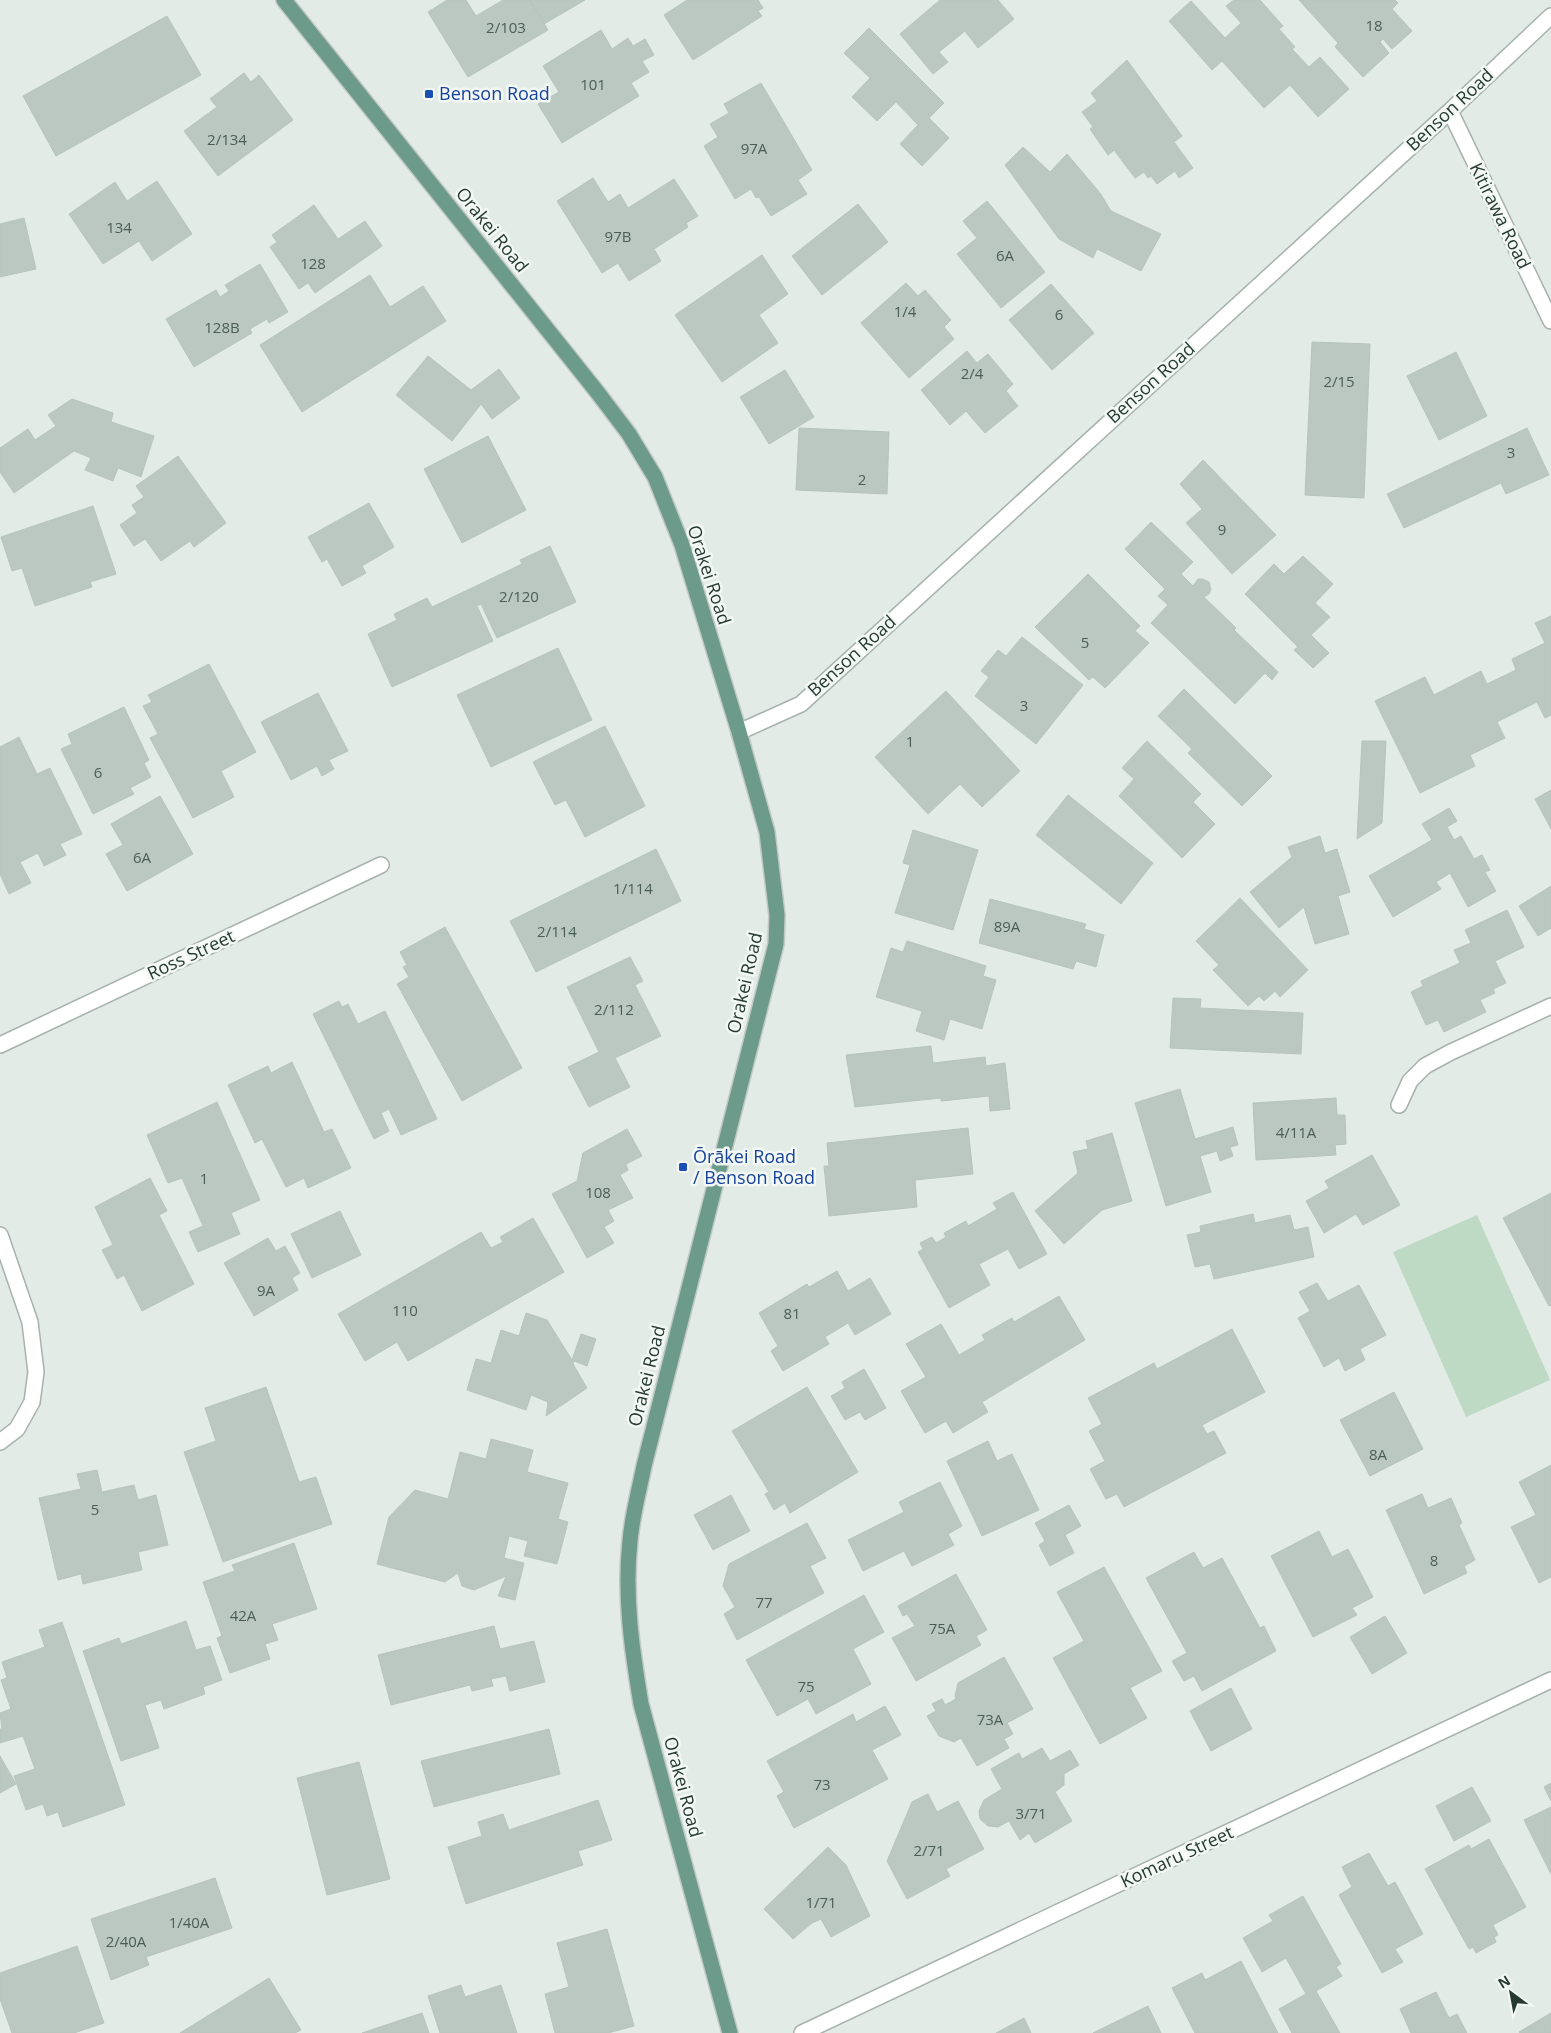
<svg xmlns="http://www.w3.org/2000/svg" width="1551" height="2033" font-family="'Open Sans',sans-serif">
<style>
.green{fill:#bed9c4}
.building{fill:#bbc8c2;stroke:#b6c4bd}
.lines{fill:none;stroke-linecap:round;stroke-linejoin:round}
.minor-casing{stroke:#a6b2ad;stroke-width:18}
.major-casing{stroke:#c2c8c6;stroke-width:18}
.minor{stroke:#fff;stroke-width:15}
.major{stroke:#6c9b8c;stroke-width:15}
.transit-dot{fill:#1a4fb4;stroke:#f3f8f5;stroke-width:2}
.labels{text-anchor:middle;stroke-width:5;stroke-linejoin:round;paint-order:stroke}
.number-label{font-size:15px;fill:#4a5e57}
.transit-label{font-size:18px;fill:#164399;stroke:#f3f8f5;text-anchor:start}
.street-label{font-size:18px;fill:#253a33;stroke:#f3f8f5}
</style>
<rect width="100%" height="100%" fill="#e3ebe7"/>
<path class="green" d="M1477 1215 1550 1380 1466 1417 1393 1252Z"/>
<path class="building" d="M447 0H466L476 16 503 0H530L548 30 468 77 428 12Z
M530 0H585L544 24Z
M687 0H758L763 8 758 11 762 16 693 60 664 15Z
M940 0H998L1014 19 978 48 965 31 939 52 948 62 933 74 900 34Z
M1234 0H1260L1283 26 1279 29 1295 47 1292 49 1309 67 1320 57 1349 89 1318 117 1290 85 1264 108 1222 61 1212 70 1169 21 1191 1 1225 38 1241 23 1226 6Z
M1299 0H1395L1398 3 1392 9 1412 31 1392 49 1383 39 1380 42 1389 53 1363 77 1335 47 1338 43Z
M167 16 201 75 56 156 23 96Z
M869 28 944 103 929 118 949 138 922 166 900 144 918 125 896 102 877 121 852 97 870 78 844 53Z
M601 30 612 49 628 38 633 46 645 39 654 55 642 61 649 72 631 83 639 96 562 143 538 104 559 92 543 66Z
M1127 60 1182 136 1174 142 1193 168 1179 178 1175 171 1157 184 1151 176 1148 178 1144 172 1135 178 1114 150 1108 155 1090 129 1093 127 1082 112 1097 101 1091 93Z
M244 73 251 82 259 75 293 120 218 176 184 131 217 107 210 99Z
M761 83 812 170 798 180 807 194 771 216 759 197 756 198 751 189 735 199 704 146 718 137 710 124 729 113 724 104Z
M1023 147 1050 172 1067 154 1100 193 1111 211 1161 234 1141 271 1097 249 1093 258 1059 239 1005 165Z
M593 178 608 202 620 194 628 208 674 179 698 216 686 223 688 227 654 249 661 261 629 281 618 263 602 273 557 201Z
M157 181 192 234 152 261 139 241 103 264 69 214 115 182 127 201Z
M987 201 1045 272 1001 308 957 254 977 238 963 221Z
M858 204 888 242 822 295 792 256Z
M314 205 338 239 365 221 382 246 315 293 308 283 299 289 270 247 277 242 272 235Z
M24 218 36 269 0 277V224Z
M762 255 788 294 759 315 778 343 722 382 675 315Z
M260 264 288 312 269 323 267 319 250 329 252 333 194 367 166 319 216 290 220 297 229 291 225 285Z
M370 275 390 307 423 286 446 321 302 412 260 345Z
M906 283 918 296 925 290 951 320 944 327 954 339 909 378 861 323Z
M1051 284 1094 333 1052 370 1009 320Z
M1312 342 1370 344 1364 498 1305 495Z
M967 351 977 363 988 354 1013 384 1006 391 1018 406 985 433 966 411 950 425 921 390Z
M1456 352 1487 416 1439 440 1407 376Z
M428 356 471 390 499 369 520 398 492 419 481 404 452 441 396 395Z
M785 370 814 417 769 444 740 397Z
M72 399 113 413 111 422 154 436 141 477 118 468 113 481 85 470 91 458 74 451 14 493 0 472V448L28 429 35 440 56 426 48 415Z
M799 428 889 432 887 494 796 490Z
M1527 428 1549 475 1506 494 1501 483 1404 528 1387 494Z
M488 436 526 510 462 543 424 469Z
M178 456 226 523 194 547 190 541 161 561 145 539 134 546 120 525 137 513 132 505 144 497 136 486Z
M1203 460 1276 535 1232 574 1186 523 1202 509 1180 484Z
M369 503 394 547 362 566 366 573 342 586 327 559 322 562 308 537Z
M93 506 116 574 90 582 92 587 35 606 22 568 12 571 1 537Z
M1151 522 1193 562 1181 574 1193 586 1198 579H1203L1209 582 1211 589 1209 594 1204 597 1236 628 1234 630 1278 672 1272 680 1265 673 1235 704 1151 623 1168 605 1158 596 1165 589 1125 549Z
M550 546 576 602 497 638 481 604 477 606 493 641 392 687 368 634 397 620 394 614 427 598 432 607 522 564 520 560Z
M1303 556 1333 584 1315 603 1330 617 1311 635 1329 653 1313 668 1294 650 1298 647 1245 594 1274 564 1284 574Z
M1088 574 1140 626 1135 631 1149 643 1105 688 1093 677 1089 680 1035 627Z
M1551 616V715L1545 718 1537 702 1497 722 1505 738 1470 755 1475 766 1420 793 1375 701 1425 677 1434 695 1481 671 1487 684 1516 670 1512 659 1545 643 1535 623Z
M1022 637 1083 685 1036 744 975 696 989 677 981 671 998 650 1006 656Z
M558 648 592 720 491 767 457 695Z
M209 664 256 752 221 771 234 797 193 818 150 738 158 734 143 706 152 702 148 695Z
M1184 689 1272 776 1242 806 1188 753 1192 749 1158 716Z
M946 691 1020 771 982 807 960 784 928 814 875 757Z
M318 693 348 751 329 760 334 769 322 776 317 766 291 780 261 722Z
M124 707 149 760 144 763 151 777 130 788 134 794 93 814 61 749 72 744 68 734Z
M605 726 645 806 585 837 566 800 555 805 533 762Z
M19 737 37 774 50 768 82 834 60 844 66 855 44 866 38 853 20 862 31 883 9 894 0 874V747Z
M1147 741 1201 794 1193 802 1215 824 1182 858 1119 796 1134 779 1122 768Z
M1362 741H1386L1382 823 1357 839Z
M1551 790V829L1535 799Z
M1068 795 1153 863 1121 904 1036 835Z
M160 796 193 854 127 891 106 854 123 845 111 824Z
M1449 808 1457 821 1447 827 1454 840 1461 836 1474 859 1482 855 1490 870 1485 872 1496 891 1468 907 1450 873 1436 882 1441 889 1393 917 1369 876 1432 840 1422 824Z
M913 830 978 850 953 930 895 913 910 865 903 863Z
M1320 836 1325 853 1337 849 1350 892 1338 896 1349 934 1315 944 1304 907 1279 928 1250 892 1292 857 1288 847Z
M656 849 681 901 536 972 510 921Z
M1551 886V928L1538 936 1519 906Z
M1240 898 1308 970 1280 997 1275 991 1264 1001 1259 996 1248 1006 1213 970 1219 965 1196 941Z
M990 899 1086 924 1084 929 1104 935 1096 967 1076 961 1073 969 979 943Z
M1507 910 1524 947 1495 961 1506 983 1493 989 1495 993 1480 1000 1486 1012 1444 1032 1438 1020 1426 1025 1411 992 1423 986 1421 981 1460 963 1454 950 1471 943 1465 930Z
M445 927 522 1068 462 1101 397 984 409 977 403 967 407 965 400 952Z
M907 941 986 966 983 976 996 980 982 1029 950 1019 944 1040 916 1031 922 1011 876 997 891 948 903 952Z
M630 957 643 981 635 985 661 1036 615 1058 630 1087 589 1107 568 1067 599 1052 567 987Z
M1173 998 1201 999 1200 1008 1303 1013 1301 1054 1170 1048Z
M339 1001 342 1007 348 1004 358 1024 385 1011 437 1119 401 1135 389 1109 381 1113 389 1131 374 1139 313 1014Z
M931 1046 933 1063 985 1057 986 1066 1005 1063 1010 1109 990 1111 989 1096 941 1101V1098L855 1107 846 1055Z
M292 1062 324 1132 332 1129 351 1168 308 1188 304 1178 286 1187 262 1139 255 1143 228 1085 268 1066 271 1073Z
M1180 1089 1195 1139 1233 1127 1238 1145 1230 1147 1233 1156 1220 1161 1217 1151 1200 1156 1211 1192 1166 1206 1135 1103Z
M1336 1098 1337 1115H1345L1346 1144 1335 1145 1336 1155 1256 1160 1253 1103Z
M217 1102 260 1200 231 1213 240 1234 198 1252 189 1232 203 1226 182 1178 168 1183 147 1135Z
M968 1128 973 1174 915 1180 917 1207 829 1216 824 1166H829L827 1143Z
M627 1129 642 1156 626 1164 628 1170 620 1175 633 1198 608 1210 614 1221 604 1227 614 1243 587 1258 552 1194 577 1181 583 1153Z
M1112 1133 1132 1201 1102 1210 1064 1244 1035 1211 1078 1173 1073 1152 1088 1149 1086 1141Z
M1372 1155 1400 1205 1363 1225 1356 1214 1324 1233 1306 1201 1329 1188 1325 1181Z
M150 1178 167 1211 159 1215 194 1284 142 1311 124 1275 117 1279 102 1250 113 1245 95 1207Z
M1013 1192 1047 1254 1019 1269 1008 1249 979 1264 990 1285 949 1308 918 1252 923 1249 920 1243 932 1237 936 1243 946 1237 944 1233 966 1221 968 1226 997 1209 993 1203Z
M1551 1193V1305L1549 1306 1503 1218Z
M340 1211 361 1255 312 1278 291 1234Z
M1253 1214 1255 1223 1290 1215 1294 1230 1308 1227 1314 1257 1214 1279 1210 1264 1195 1267 1187 1235 1201 1232 1200 1226Z
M533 1218 564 1272 408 1361 397 1342 365 1361 338 1314 481 1232 491 1248 503 1242 500 1237Z
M268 1238 276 1251 285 1246 300 1273 292 1278 298 1290 254 1316 224 1263Z
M837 1271 848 1291 870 1278 891 1314 855 1335 848 1323 825 1337 829 1344 783 1371 771 1351 778 1346 759 1313 807 1284 809 1287Z
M1317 1283 1328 1301 1359 1285 1386 1335 1360 1349 1365 1360 1345 1371 1339 1358 1324 1367 1298 1318 1310 1311 1299 1292Z
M1059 1296 1085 1340 982 1402 988 1412 953 1433 946 1421 925 1433 901 1391 926 1377 906 1344 941 1324 959 1355 985 1340 982 1335 1012 1318 1014 1322Z
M526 1313 547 1320 572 1360 581 1334 596 1339 587 1366 574 1361 573 1364 587 1388 546 1416 548 1402 531 1395 526 1410 467 1390 476 1359 491 1363 501 1330 519 1336Z
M1232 1329 1265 1392 1202 1425 1207 1434 1214 1431 1226 1453 1124 1507 1117 1494 1106 1499 1090 1469 1105 1461 1089 1431 1102 1424 1088 1398 1154 1363 1157 1369Z
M864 1369 886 1408 865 1420 860 1412 845 1420 831 1396 845 1388 842 1382Z
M266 1387 299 1482 316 1477 332 1524 223 1562 184 1452 216 1441 205 1408Z
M807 1387 858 1472 790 1513 785 1503 774 1510 765 1494 769 1492 732 1431Z
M1394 1392 1423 1449 1370 1476 1340 1420Z
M491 1439 533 1450 527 1472 568 1483 558 1519 568 1522 557 1564 524 1556 528 1541 509 1536 504 1558 524 1563 515 1600 498 1596 506 1576 474 1590 462 1586 458 1573 445 1582 377 1564 389 1517 415 1490 448 1499 460 1452 486 1459Z
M988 1441 997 1461 1012 1454 1039 1510 982 1536 947 1461Z
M1551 1465V1577L1539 1583 1511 1527 1536 1515 1519 1482Z
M97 1470 102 1492 134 1485 138 1500 156 1495 168 1545 138 1552 142 1570 83 1584 81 1574 58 1580 39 1498 81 1489 77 1474Z
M940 1482 962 1526 948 1534 954 1545 912 1566 904 1551 863 1571 848 1540 904 1512 899 1502Z
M1422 1494 1428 1508 1451 1498 1462 1523 1459 1525 1475 1560 1464 1566 1467 1573 1424 1594 1386 1510Z
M731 1495 750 1531 713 1550 694 1515Z
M1069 1505 1081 1526 1065 1535 1074 1553 1050 1566 1039 1545 1045 1541 1035 1523Z
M807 1523 826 1558 810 1566 824 1593 737 1640 724 1614 735 1607 723 1586 729 1564Z
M1319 1531 1332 1557 1348 1549 1373 1597 1352 1608 1357 1615 1313 1637 1271 1556Z
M294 1543 317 1609 272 1624 278 1640 265 1644 270 1659 230 1673 217 1638 222 1636 203 1582 235 1571 232 1565Z
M1194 1552 1203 1568 1222 1558 1260 1628 1264 1626 1276 1651 1202 1691 1194 1676 1184 1681 1172 1661 1187 1653 1146 1578Z
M1104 1567 1162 1671 1130 1688 1147 1718 1100 1744 1053 1658 1084 1641 1057 1592Z
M956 1574 987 1630 976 1636 981 1645 916 1681 892 1638 915 1626 907 1614 903 1616 898 1606Z
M864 1595 884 1632 853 1649 871 1684 816 1714 808 1699 777 1716 746 1660Z
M1385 1616 1407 1653 1372 1674 1350 1637Z
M186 1621 196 1650 210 1646 222 1680 203 1687 205 1694 164 1709 161 1700 145 1705 159 1748 121 1761 83 1651 119 1638 121 1644Z
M62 1622 125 1805 63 1827 58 1812 47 1816 43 1804 26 1810 14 1776 35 1769 23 1736 0 1743V1729H2L0 1713 11 1709 1 1680 7 1678 2 1662 45 1647 39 1630Z
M494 1626 500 1649 534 1641 545 1682 510 1691 506 1676 491 1679 493 1686 472 1691 470 1685 391 1705 378 1655Z
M1004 1657 1033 1709 1007 1723 1013 1734 1004 1739 1009 1748 977 1766 961 1738 954 1742 939 1736 927 1716 936 1711 932 1704 942 1699 945 1705 956 1699 955 1696 958 1683Z
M1231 1688 1252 1729 1211 1751 1190 1711Z
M885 1706 901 1735 872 1750 888 1779 794 1828 777 1796 784 1792 767 1761 853 1714 856 1722Z
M549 1729 560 1774 434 1807 421 1761Z
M1042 1748 1050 1761 1070 1750 1079 1765 1064 1774V1785L1055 1792 1072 1821 1035 1843 1029 1833 1020 1840 1009 1821 998 1827 988 1826 980 1819 979 1811 984 1800 1002 1789 991 1769 1019 1753 1022 1759Z
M0 1756 16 1784 0 1793Z
M359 1762 390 1879 327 1895 297 1778Z
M1551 1783V1801L1544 1787Z
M1472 1787 1491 1821 1454 1841 1436 1806Z
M928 1794 937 1812 958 1801 984 1849 946 1869 950 1876 907 1899 887 1861 912 1802Z
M598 1800 612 1840 578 1851 583 1865 466 1904 448 1847 482 1836 478 1822 503 1814 509 1830Z
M1551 1807V1874L1524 1820Z
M1489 1839 1526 1907 1493 1925 1498 1935 1494 1937 1496 1942 1476 1953 1473 1947 1469 1949 1425 1869 1469 1845 1471 1849Z
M828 1847 846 1865 870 1916 831 1937 821 1919 812 1923 793 1939 764 1909Z
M1369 1853 1388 1886 1395 1882 1423 1934 1395 1949 1403 1962 1382 1973 1339 1895 1352 1887 1342 1867Z
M215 1878 232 1928 146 1957 149 1965 111 1980 91 1919Z
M1303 1896 1341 1964 1336 1967 1342 1976 1316 1991 1340 2033H1292L1279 2009 1306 1994 1286 1958 1262 1972 1243 1938 1273 1921 1269 1915Z
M607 1929 634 2026 608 2033H555L545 1994 569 1987 557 1943Z
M77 1946 104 2023 74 2033H12L0 1999V1973Z
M1241 1961 1278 2033H1195L1172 1988 1202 1973 1205 1980Z
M269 1978 301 2030 295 2033H180Z
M461 1985 465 1997 501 1985 517 2033H440L428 1996Z
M1436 1992 1449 2018 1457 2014 1467 2033H1411L1400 2009Z
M1148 2006 1161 2033H1093Z
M422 2013 429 2033H362Z
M1551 2013V2033H1520L1519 2032Z
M1024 2018 1031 2033H996Z"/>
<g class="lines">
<g class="minor-casing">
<path id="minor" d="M1450 111 1551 321
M739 732 801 704 1450 111 1551 16
M0 1045 381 865
M1399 1105 1410 1081 1425 1066 1451 1052 1551 1006
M0 1235 30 1322 36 1372 32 1402 17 1429 0 1442
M802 2033 1551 1680"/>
</g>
<g class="major-casing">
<path id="major" d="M284 0 598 393 629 434 655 477 682 545 739 732 767 832 777 915 776 944 644 1466C639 1491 632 1516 630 1541 624 1596 632 1650 641 1704L730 2033"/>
</g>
<use href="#minor" class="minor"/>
<use href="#major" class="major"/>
</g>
<g class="transit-dot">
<rect x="424" y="89" width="10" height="10" rx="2.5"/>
<rect x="678" y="1162" width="10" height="10" rx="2.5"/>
</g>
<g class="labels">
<g class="number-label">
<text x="1374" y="31">18</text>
<text x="506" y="33">2/103</text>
<text x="593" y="90">101</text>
<text x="227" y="145">2/134</text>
<text x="754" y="154">97A</text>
<text x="119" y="233">134</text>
<text x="618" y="242">97B</text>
<text x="1005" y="261">6A</text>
<text x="313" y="269">128</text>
<text x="905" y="317">1/4</text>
<text x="1059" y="320">6</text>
<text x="222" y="333">128B</text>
<text x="972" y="379">2/4</text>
<text x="1339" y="387">2/15</text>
<text x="1511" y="458">3</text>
<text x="862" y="485">2</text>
<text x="1222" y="535">9</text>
<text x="519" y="602">2/120</text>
<text x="1085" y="648">5</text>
<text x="1024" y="711">3</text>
<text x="910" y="747">1</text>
<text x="98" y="778">6</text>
<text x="142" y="863">6A</text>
<text x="633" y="894">1/114</text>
<text x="1007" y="932">89A</text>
<text x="557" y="937">2/114</text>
<text x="614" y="1015">2/112</text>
<text x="1296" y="1138">4/11A</text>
<text x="204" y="1184">1</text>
<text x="598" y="1198">108</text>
<text x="266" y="1296">9A</text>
<text x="405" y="1316">110</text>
<text x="792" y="1319">81</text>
<text x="1378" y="1460">8A</text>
<text x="95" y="1515">5</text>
<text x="1434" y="1566">8</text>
<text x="764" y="1608">77</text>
<text x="243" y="1621">42A</text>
<text x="942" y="1634">75A</text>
<text x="806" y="1692">75</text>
<text x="990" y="1725">73A</text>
<text x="822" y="1790">73</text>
<text x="1031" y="1819">3/71</text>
<text x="929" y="1856">2/71</text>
<text x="821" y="1908">1/71</text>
<text x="189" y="1928">1/40A</text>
<text x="126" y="1947">2/40A</text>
</g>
<g class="transit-label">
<text x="439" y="100">Benson Road</text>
<text x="693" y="1163">Ōrākei Road<tspan x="693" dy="21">/ Benson Road</tspan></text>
</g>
<g class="street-label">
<text transform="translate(1450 110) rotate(-43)" y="6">Benson Road</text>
<text transform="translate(1500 216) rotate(64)" y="6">Kitirawa Road</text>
<text transform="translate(492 230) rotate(51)" y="6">Orakei Road</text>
<text transform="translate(1151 383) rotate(-42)" y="6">Benson Road</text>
<text transform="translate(709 575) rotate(72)" y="6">Orakei Road</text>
<text transform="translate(852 656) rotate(-42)" y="6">Benson Road</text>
<text transform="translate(191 955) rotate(-25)" y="6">Ross Street</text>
<text transform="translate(745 983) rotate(-77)" y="6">Orakei Road</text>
<text transform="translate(647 1376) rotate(-76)" y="6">Orakei Road</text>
<text transform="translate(683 1787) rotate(75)" y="6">Orakei Road</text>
<text transform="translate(1177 1857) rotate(-25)" y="6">Komaru Street</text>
</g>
</g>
<g transform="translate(1511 1993) rotate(328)" stroke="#f3f8f5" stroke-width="4" paint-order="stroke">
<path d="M0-4L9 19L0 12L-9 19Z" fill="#253a33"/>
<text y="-8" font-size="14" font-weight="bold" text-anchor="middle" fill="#253a33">N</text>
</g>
</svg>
